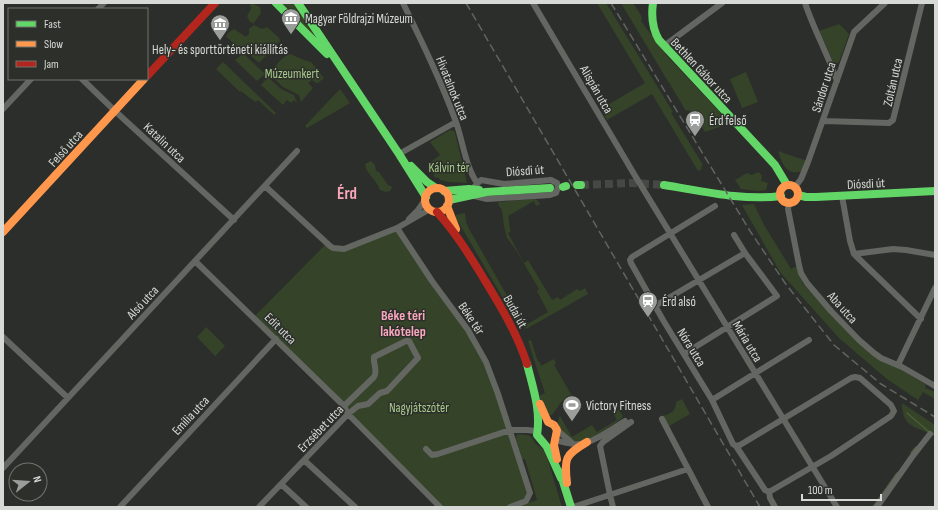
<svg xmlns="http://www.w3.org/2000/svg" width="938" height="510" font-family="'Sofia Sans Condensed',sans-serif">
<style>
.green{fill:#354428}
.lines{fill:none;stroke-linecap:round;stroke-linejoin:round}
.stream{stroke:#4a5d3a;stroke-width:1.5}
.secondary-tunnel{stroke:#464845;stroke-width:8;stroke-dasharray:8 4;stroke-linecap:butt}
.street{stroke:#636661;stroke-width:6}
.fast{stroke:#63d668;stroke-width:8}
.slow{stroke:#ff974d;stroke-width:8}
.jam{stroke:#b3261e;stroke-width:8}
.rail{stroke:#61645f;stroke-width:1.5;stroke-dasharray:8 4;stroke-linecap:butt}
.labels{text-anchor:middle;stroke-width:3;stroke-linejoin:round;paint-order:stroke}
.poi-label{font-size:13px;fill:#d7d9d6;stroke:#2c2f2a;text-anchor:start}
.street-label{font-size:13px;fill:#d7d9d6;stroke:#2c2f2a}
.park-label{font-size:13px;fill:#a8cb8c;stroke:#2c2f2a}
.neighbourhood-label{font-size:14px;font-weight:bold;fill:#f8a6bc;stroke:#2c2f2a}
.district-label{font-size:17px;font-weight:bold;fill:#f8a6bc;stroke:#2c2f2a}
</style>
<rect width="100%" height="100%" fill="#2c2e2b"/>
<path class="green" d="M252 3 260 7 261 13 254 23 250 22 247 16 251 9 250 5Z
M281 3H296L322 44Z
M597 3H606L673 112 671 113 703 165 701 167 702 169 698 171 652 94 607 120 601 109 645 83Z
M621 3H633L642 17 641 21 667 56 730 123 705 132 695 115 688 110 686 111 671 86 670 83H669Z
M839 24 849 34 839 62 837 63 833 62 826 45 819 31Z
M254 25 262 29 267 27 279 38 280 41 259 63 249 54 247 48 237 47 226 36 229 32 234 29 246 37 249 34V29Z
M244 50 247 57 265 74 257 81 235 60 240 56 237 54Z
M290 54 304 60 311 62 324 78 318 83H316L312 80 308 83 313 88 301 102 299 95 283 87 270 75V73C275 67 282 56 290 54Z
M223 62 276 113 274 115 258 100 255 102 241 91 240 92 216 69Z
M746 72 758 102 742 108 730 79Z
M268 77 281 89 294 95 297 103 294 100 291 103 287 100 283 105 261 85Z
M340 89 350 103 307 128 305 126Z
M450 130 454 131 455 133 467 183 449 182 440 180 439 178 434 177V167L430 166 428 164 440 155 430 142Z
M778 151 807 161 802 171C787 177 781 162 778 151Z
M371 161 375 165 376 171 379 172 388 185 392 187 390 191 386 192 380 190C377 180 366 174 365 164Z
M759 172 762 176 761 181 768 183 766 190 758 191 741 189 735 180 747 173 751 175Z
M535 199 537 200 540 204 536 206 534 201 508 216C510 221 508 225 511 231L508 233 524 263 528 260 552 300 558 297 560 300 577 289 580 291 585 288 588 294 526 329 524 326 548 312 537 291 539 289 516 250 507 238 504 226 502 210 499 206 498 202Z
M754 204 764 225 791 269 797 266 803 284 868 351 876 358 898 368 926 385 925 388 935 392V399L923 392 918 400 887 379 839 338 780 272 742 205Z
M465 213 466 222 468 227 523 324 522 327H520L456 218V215Z
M397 228 486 362 529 496 510 507H440L254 317 327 243 341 249Z
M206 327 225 346 215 356 197 337Z
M531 340 538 362H540L541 366 554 359 556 363 554 365 572 396 562 401 552 415H549L539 396 545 393 528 341Z
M682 399 690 414 669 426 662 416C670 414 676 412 676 402Z
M902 403 935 425V436C917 426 902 429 902 403Z
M619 410 623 416 621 419C608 427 580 450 567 438 565 436 563 432 561 430 558 426 557 420 560 416L572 437 592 425 597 432 617 420 613 413Z
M517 434 527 435 530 436 536 444 545 451 562 507H523L522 505 537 500 525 459H522L516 439Z"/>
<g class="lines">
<path class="stream" d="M907 413 928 431 935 435
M911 453 916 447
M873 507 897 473"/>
<path class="secondary-tunnel" d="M581 185 631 183 664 185"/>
<path class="street" d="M403 3C422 42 441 81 456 122 463 142 465 165 477 183
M533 3 634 174 837 507
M805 3C814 30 828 55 837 81
M98 9 104 3
M664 46 722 3
M82 79 115 111 234 220
M3 109 31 79
M824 121 889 123 893 120 922 3
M399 154 456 122
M265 186 330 246 333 248 344 249 397 228 430 209
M795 187 801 179 808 162 854 32 885 3
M470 195 487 199 550 195 556 193 558 187 557 183 551 180 504 184 481 180 475 186
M842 196 850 241 854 254 921 319
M789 203 788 209 799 265 801 273 807 283 831 311 859 340 874 353 881 358 902 367 935 386
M715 206 632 257 630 260 631 263 663 320 712 400 733 444 736 446 740 445 851 378 855 377 860 378 891 405 894 411 891 416 831 456 769 492
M409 219 418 210 425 200
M397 228 432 281 468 330 486 362 498 394 530 493 526 501 510 507
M854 254 893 249 906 250 935 255
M195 261 344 406 348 414 440 507
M655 306 745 253
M3 337 68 398
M684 354 777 296 745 253 734 235
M898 365 935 288
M712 400 809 340
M662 419 708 507
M557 430 571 442
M554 440C563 442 571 445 580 444 593 443 613 428 625 421
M736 446 765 490 769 492
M426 449 432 455 438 454 510 430H527L537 431
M304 460 355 507
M3 468 297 151
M281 484 306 507
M769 492 770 498 775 507
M120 507 276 339
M259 507 348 414 358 406 368 404 380 393 387 391 418 358 409 341H406L374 357C373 364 378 371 374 377L344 406
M573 507 688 469
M613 507 610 495 600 446 603 442 631 422
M877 507 912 457 930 434"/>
<path class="fast" d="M276 3 327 54
M298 3 399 154 426 197
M653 3C651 17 652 28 659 40L775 165 787 185
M411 166 427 182 436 188
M577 185H581
M664 185C702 191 742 201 781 196
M563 187 566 186
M444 191 469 189 479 190
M798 195 806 197H816L935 191
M449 200 486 192 550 188
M527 364C533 388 541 410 537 435L547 447 561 478
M560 472 571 507"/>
<path class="slow" d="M780 194a9 9 0 1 1 18 0a9 9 0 1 1-18 0Z
M425 200a12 12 0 1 1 24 0a12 12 0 1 1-24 0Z
M447 206 456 229
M3 232 144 79
M540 404 548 422 554 425 557 430 554 445 557 459
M567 483C564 458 565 455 587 442"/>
<path class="jam" d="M147 76 215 3
M437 212C456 233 470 256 484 279 501 307 517 333 527 364"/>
<path class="rail" d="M466 3 760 507
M611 3 750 231 785 283 834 345 881 384 935 417"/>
</g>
<defs>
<g id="museum-pin" transform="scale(1)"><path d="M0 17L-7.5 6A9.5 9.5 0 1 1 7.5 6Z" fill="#9b9d9a" stroke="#2c2f2a"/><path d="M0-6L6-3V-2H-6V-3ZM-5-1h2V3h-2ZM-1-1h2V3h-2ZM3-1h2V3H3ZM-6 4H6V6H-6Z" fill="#fff"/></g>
<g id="station-pin" transform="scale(1)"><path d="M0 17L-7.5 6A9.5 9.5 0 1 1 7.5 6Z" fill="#9b9d9a" stroke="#2c2f2a"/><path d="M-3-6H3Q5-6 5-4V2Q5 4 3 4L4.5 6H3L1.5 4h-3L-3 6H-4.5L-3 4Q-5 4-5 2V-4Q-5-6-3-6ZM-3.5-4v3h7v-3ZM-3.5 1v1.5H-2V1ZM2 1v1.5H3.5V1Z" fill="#fff"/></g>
<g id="stadium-pin" transform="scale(1)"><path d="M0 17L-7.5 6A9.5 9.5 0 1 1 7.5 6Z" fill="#9b9d9a" stroke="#2c2f2a"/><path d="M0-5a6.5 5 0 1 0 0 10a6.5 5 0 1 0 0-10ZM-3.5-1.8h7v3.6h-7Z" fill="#fff"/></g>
</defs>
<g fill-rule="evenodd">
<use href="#museum-pin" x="291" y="18"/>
<use href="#museum-pin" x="220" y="24"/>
<use href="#station-pin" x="695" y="120"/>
<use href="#station-pin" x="648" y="301"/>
<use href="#stadium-pin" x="572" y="405"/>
</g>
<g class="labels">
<g class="poi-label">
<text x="305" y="23">Magyar Földrajzi Múzeum</text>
<text x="220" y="54" text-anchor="middle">Hely- és sporttörténeti kiállítás</text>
<text x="709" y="125">Érd felső</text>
<text x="662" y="306">Érd alsó</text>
<text x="586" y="410">Victory Fitness</text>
</g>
<g class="street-label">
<text transform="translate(702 70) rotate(47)" y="5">Bethlen Gábor utca</text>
<text transform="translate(892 82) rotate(-77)" y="5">Zoltán utca</text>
<text transform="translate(823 87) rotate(-72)" y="5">Sándor utca</text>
<text transform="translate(453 88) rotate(68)" y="5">Hivatalnok utca</text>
<text transform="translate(597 89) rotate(60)" y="5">Alispán utca</text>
<text transform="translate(165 142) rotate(43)" y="5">Katalin utca</text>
<text transform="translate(65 148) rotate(-48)" y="5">Felső utca</text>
<text transform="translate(525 170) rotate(-4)" y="5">Diósdi út</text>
<text transform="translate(866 183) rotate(-3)" y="5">Diósdi út</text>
<text transform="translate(142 302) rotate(-47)" y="5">Alsó utca</text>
<text transform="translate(843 307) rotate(48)" y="5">Aba utca</text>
<text transform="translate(516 311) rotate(61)" y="5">Budai út</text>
<text transform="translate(472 318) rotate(56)" y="5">Béke tér</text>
<text transform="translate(281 328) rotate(45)" y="5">Edit utca</text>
<text transform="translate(748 341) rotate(59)" y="5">Mária utca</text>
<text transform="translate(692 347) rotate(58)" y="5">Nóra utca</text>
<text transform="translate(190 415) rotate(-47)" y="5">Emília utca</text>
<text transform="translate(320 428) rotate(-46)" y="5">Erzsébet utca</text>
</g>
<g class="park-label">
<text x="292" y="78">Múzeumkert</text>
<text x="449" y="172">Kálvin tér</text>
<text x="419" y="412">Nagyjátszótér</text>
</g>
<g class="neighbourhood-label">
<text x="403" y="320">Béke téri<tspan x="403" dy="16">lakótelep</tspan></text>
</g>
<g class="district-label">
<text x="347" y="199">Érd</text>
</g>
</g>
<rect width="938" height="510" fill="none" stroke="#d7d9d6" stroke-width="8"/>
<rect x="8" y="8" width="140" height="72" fill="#2c2f2a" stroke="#70736f"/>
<rect x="16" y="21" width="20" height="6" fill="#63d668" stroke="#70736f"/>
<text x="44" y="28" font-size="12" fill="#d7d9d6">Fast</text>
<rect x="16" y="41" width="20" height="6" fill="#ff974d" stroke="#70736f"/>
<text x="44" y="48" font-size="12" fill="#d7d9d6">Slow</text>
<rect x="16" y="61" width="20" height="6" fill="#b3261e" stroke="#70736f"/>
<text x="44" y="68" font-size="12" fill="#d7d9d6">Jam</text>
<g transform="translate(28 482) rotate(73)"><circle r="19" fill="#2c2f2a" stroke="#70736f"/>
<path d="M0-3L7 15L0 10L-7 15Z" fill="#9b9d9a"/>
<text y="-6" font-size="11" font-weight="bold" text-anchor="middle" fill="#d7d9d6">N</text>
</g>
<path d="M802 494v6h79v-6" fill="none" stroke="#d7d9d6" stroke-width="2"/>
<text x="808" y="494" font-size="12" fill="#d7d9d6" stroke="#2c2f2a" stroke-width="3" paint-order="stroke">100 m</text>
</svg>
